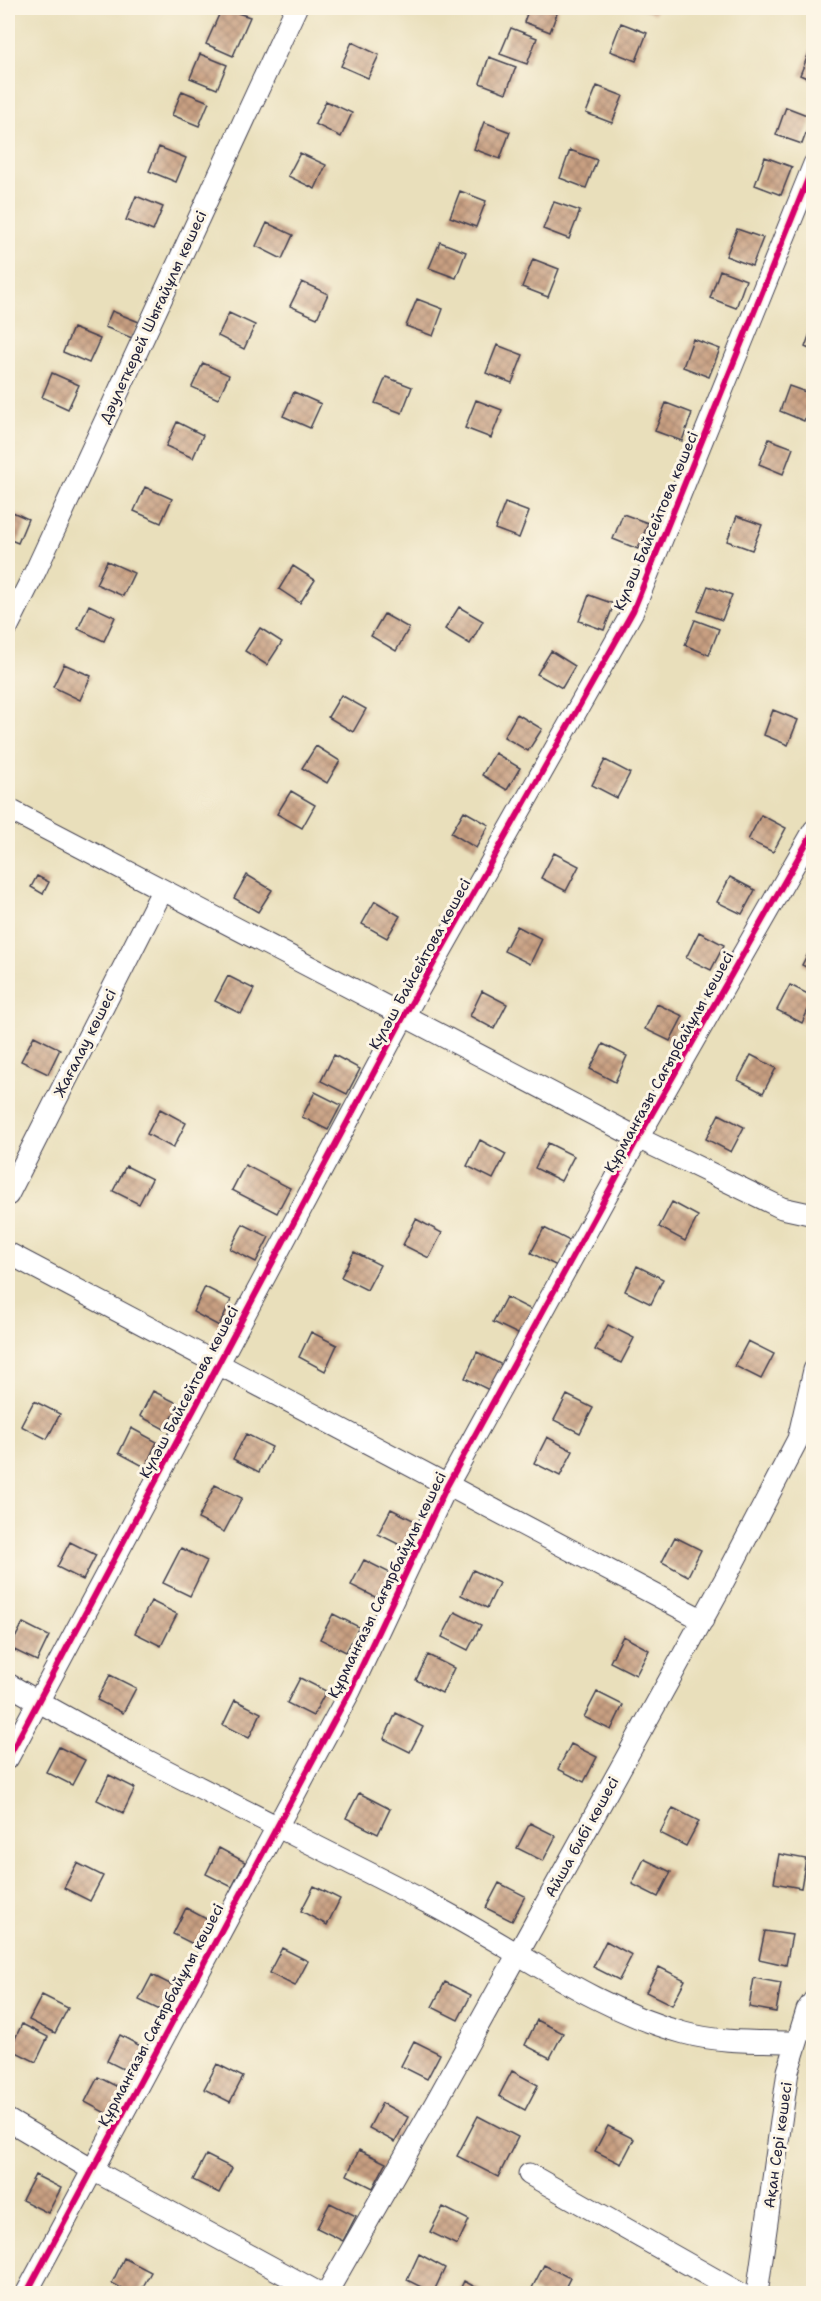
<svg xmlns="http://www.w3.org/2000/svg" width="821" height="2301" font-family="'Shantell Sans',sans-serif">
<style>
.building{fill:url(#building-cross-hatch)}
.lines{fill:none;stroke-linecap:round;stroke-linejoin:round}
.minor-casing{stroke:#403e4e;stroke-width:23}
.minor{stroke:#fff;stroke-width:21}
.cycleway-casing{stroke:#fcf5e5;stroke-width:10}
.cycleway{stroke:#d6006c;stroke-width:6}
.labels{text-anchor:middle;stroke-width:6;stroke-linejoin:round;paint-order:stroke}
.street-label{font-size:15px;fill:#22223b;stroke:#fcf5e5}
</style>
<defs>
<pattern id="building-cross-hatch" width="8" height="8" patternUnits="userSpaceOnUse" patternTransform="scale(1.5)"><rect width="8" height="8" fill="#c9a082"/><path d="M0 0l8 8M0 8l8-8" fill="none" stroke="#a3826c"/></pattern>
</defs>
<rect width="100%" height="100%" fill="#fcf5e5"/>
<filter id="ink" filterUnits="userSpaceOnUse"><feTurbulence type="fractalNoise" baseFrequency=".0167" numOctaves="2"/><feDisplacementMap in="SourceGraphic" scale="12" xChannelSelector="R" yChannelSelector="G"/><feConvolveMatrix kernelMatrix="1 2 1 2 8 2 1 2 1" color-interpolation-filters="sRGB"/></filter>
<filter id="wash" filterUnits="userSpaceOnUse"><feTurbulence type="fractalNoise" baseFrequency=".008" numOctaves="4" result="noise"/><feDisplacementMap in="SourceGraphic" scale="24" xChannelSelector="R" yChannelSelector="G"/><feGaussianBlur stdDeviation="1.35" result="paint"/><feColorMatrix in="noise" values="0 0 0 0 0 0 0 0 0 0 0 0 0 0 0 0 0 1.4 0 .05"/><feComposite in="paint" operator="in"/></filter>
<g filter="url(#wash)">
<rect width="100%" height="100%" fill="#e9dfbb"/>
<g id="blocks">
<path class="building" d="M222 8 250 17 233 56 206 44Z
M529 8H559L550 32 524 22Z
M639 8H657L654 14Z
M621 23 647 33 636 61 610 51Z
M511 28 537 38 527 64 500 54Z
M352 42 379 55 368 78 341 66Z
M811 48 814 49V81L800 75Z
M200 54 227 65 217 89 190 78Z
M489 57 516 67 506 93 480 83Z
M597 86 623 96 612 123 586 113Z
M182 91 209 102 199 126 172 115Z
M326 101 352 113 341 137 315 124Z
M786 107 812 117 802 144 776 135Z
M484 122 510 132 500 159 474 149Z
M159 147 186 158 176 182 149 171Z
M570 150 597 160 586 188 560 178Z
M300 153 326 165 315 189 288 176Z
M765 157 792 167 781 195 755 185Z
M460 191 486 201 476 227 450 217Z
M136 196 163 207 153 231 126 220Z
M554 202 580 211 569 239 543 229Z
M267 223 293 235 282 259 256 246Z
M737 229 763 238 752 266 726 256Z
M440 242 466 252 456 278 429 268Z
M533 259 559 269 548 297 522 287Z
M720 270 746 280 736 308 710 298Z
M302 282 328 294 317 318 290 306Z
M417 299 443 309 433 336 406 326Z
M112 311 139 322 132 338 105 327Z
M229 313 255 325 244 349 218 336Z
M813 325H814V351L805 347Z
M73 328 100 339 89 363 63 352Z
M693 339 720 349 709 377 683 367Z
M497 345 523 355 512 383 486 373Z
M203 363 229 375 218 399 192 387Z
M52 373 79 385 68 409 42 397Z
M386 377 412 387 402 413 375 403Z
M789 386 814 395 804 421 780 411Z
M294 392 321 404 310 428 283 416Z
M476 400 502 410 491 438 465 428Z
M666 403 692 413 682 441 655 431Z
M177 422 203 435 193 458 166 446Z
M769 439 793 448 783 474 759 464Z
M145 487 172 499 161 523 134 511Z
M505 503 529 512 519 538 495 529Z
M8 510 28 519 18 543 8 539Z
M623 514 648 523 638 549 613 539Z
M737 516 762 525 752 550 727 541Z
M107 561 134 573 123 596 96 584Z
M293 566 315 580 300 603 279 589Z
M708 586 732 595 722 620 698 611Z
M589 595 614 604 604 630 579 621Z
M89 605 115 617 104 641 78 629Z
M459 607 483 621 470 644 445 629Z
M384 614 409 628 396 651 371 636Z
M695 620 719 629 709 655 685 645Z
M260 628 282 642 267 665 245 651Z
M551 651 575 666 562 688 537 674Z
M64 664 91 676 80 700 53 687Z
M341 695 366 709 353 732 328 717Z
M773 710 798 720 788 745 764 735Z
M517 714 542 729 528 751 504 737Z
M316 746 340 761 327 783 302 768Z
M495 753 520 768 507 790 482 775Z
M605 760 630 773 617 798 592 785Z
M291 791 315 805 302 828 277 814Z
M464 811 489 825 476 848 451 833Z
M761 815 786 828 773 852 748 840Z
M554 853 579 866 566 891 541 878Z
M247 875 272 890 258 912 234 898Z
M37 876 49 882 43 894 31 887Z
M730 877 755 890 742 914 717 902Z
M375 901 400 916 387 938 362 924Z
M517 926 542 939 530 964 504 951Z
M699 932 724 945 711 970 686 958Z
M814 942V971L802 965Z
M228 976 254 989 241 1014 215 1001Z
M790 985 814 997 802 1023 777 1010Z
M482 991 507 1004 494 1029 470 1016Z
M657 1004 683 1016 670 1041 645 1029Z
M34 1036 60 1049 48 1074 21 1061Z
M603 1044 627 1056 615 1082 590 1069Z
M334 1055 360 1069 347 1094 321 1081Z
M751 1055 776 1068 763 1093 738 1080Z
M315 1092 341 1105 328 1130 302 1117Z
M160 1109 186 1123 173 1148 147 1134Z
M719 1114 744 1127 731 1152 706 1139Z
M480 1140 506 1154 493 1179 467 1166Z
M548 1143 574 1156 561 1181 535 1168Z
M245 1165 290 1188 277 1213 232 1190Z
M126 1166 152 1179 139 1204 113 1191Z
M672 1202 698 1216 685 1241 659 1227Z
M416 1219 442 1233 429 1258 403 1245Z
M243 1224 269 1237 256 1262 230 1249Z
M544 1228 570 1241 557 1266 531 1253Z
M354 1252 380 1265 367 1290 341 1277Z
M637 1266 663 1279 651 1304 625 1291Z
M205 1287 231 1300 219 1326 193 1312Z
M506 1297 532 1310 520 1335 493 1322Z
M608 1325 634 1338 621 1363 595 1350Z
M311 1332 337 1345 325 1371 299 1357Z
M748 1341 774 1354 761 1379 735 1366Z
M477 1352 504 1366 491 1391 465 1378Z
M153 1391 179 1404 166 1430 140 1416Z
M567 1395 593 1408 580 1433 554 1420Z
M34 1401 60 1414 47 1439 21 1426Z
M131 1428 157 1442 145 1467 119 1453Z
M246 1434 272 1447 259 1472 233 1459Z
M547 1437 573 1451 560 1476 534 1463Z
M215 1485 242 1498 224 1532 198 1519Z
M391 1509 417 1522 404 1547 378 1534Z
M675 1537 701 1550 688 1576 662 1562Z
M70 1542 96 1555 83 1580 57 1567Z
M181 1548 207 1561 190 1596 163 1583Z
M364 1560 390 1573 377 1598 351 1585Z
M473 1570 499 1583 487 1608 461 1595Z
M151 1601 177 1614 161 1646 135 1633Z
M455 1612 481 1625 468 1650 442 1637Z
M333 1614 359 1627 346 1652 320 1639Z
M23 1623 49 1636 37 1661 10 1648Z
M623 1636 649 1650 636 1675 610 1662Z
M428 1655 454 1668 442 1693 416 1680Z
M110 1675 136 1688 123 1713 97 1700Z
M300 1678 326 1691 313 1716 287 1703Z
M597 1692 623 1705 611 1730 584 1717Z
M235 1700 261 1713 249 1738 223 1725Z
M396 1713 423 1727 410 1752 384 1739Z
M571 1744 597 1757 584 1782 558 1769Z
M59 1747 85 1760 72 1785 46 1772Z
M109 1775 135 1788 123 1813 97 1800Z
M359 1793 390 1809 378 1834 346 1818Z
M673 1808 699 1821 686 1846 660 1833Z
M530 1823 556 1836 543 1861 517 1848Z
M219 1848 245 1862 232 1887 206 1874Z
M779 1854 806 1859 801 1888 774 1883Z
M644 1859 671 1872 658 1897 632 1884Z
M77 1863 103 1876 90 1901 64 1888Z
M499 1883 525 1896 512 1921 486 1908Z
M314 1886 340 1899 327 1925 301 1911Z
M186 1908 212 1922 199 1947 173 1934Z
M765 1931 792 1935 786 1965 759 1959Z
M606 1941 632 1955 619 1980 593 1967Z
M282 1948 308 1961 295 1986 269 1973Z
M659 1967 685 1980 672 2005 646 1992Z
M152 1975 178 1988 166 2013 139 2000Z
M754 1978 781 1983 776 2012 749 2007Z
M445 1982 471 1995 458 2020 432 2007Z
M42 1995 68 2008 55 2033 29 2020Z
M537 2020 563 2033 550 2058 525 2045Z
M22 2024 48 2037 36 2062 10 2049Z
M120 2035 146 2049 133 2074 107 2061Z
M414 2041 440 2054 427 2079 401 2066Z
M217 2064 243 2077 230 2102 204 2089Z
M512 2071 538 2085 525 2110 499 2096Z
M98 2077 124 2090 111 2116 85 2102Z
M382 2103 408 2117 395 2142 369 2128Z
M478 2116 518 2137 498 2177 457 2156Z
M608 2126 634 2139 621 2164 595 2151Z
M359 2150 386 2163 373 2188 347 2175Z
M206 2155 232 2168 219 2193 193 2180Z
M35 2175 61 2188 48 2213 22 2200Z
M330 2203 356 2216 343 2241 317 2228Z
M443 2207 469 2220 457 2245 430 2232Z
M419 2254 445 2268 433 2293 407 2280Z
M124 2258 151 2272 139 2294H132L112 2283Z
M544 2265 570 2278 562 2294H539L531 2290Z
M464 2281 488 2294H458Z"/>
</g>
</g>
<g filter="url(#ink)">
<use href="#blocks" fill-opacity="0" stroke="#403e4e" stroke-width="1.5"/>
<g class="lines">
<g class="minor-casing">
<path id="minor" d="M8 626 36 570 296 8
M8 809 638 1138 782 1208 814 1215
M8 1195 162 891
M8 1253 703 1620
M8 1684C145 1764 289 1831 430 1904 514 1947 591 2008 684 2033 720 2043 759 2041 796 2042
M8 1758 404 1016 633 611 814 164
M8 2120 91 2169 321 2294
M529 2174 741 2294
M26 2294 350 1691 447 1486 638 1138 814 830
M326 2294 436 2102 725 1579 798 1439 814 1370
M757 2294 788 2071 807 2010 814 2000"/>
</g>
<use href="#minor" class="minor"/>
<g class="cycleway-casing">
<path id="cycleway" d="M8 1758 404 1016 633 611 814 164
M26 2294 350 1691 447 1486 638 1138 814 830"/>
</g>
<use href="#cycleway" class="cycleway"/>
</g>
</g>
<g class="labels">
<g class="street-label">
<text transform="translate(153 317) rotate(-65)" y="5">Дәулеткерей Шығайұлы көшесі</text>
<text transform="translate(656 521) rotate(-67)" y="5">Күләш Байсейтова көшесі</text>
<text transform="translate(420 964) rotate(-61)" y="5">Күләш Байсейтова көшесі</text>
<text transform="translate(85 1043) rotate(-63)" y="5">Жағалау көшесі</text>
<text transform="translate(669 1062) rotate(-61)" y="5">Құрманғазы Сағырбайұлы көшесі</text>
<text transform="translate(189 1392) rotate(-62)" y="5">Күләш Байсейтова көшесі</text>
<text transform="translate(387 1585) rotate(-64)" y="5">Құрманғазы Сағырбайұлы көшесі</text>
<text transform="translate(582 1837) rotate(-61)" y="5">Айша бибі көшесі</text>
<text transform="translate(161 2015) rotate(-62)" y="5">Құрманғазы Сағырбайұлы көшесі</text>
<text transform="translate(778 2145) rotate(-82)" y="5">Ақан Сері көшесі</text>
</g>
</g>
<rect width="821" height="2301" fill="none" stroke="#fcf5e5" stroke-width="30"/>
</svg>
